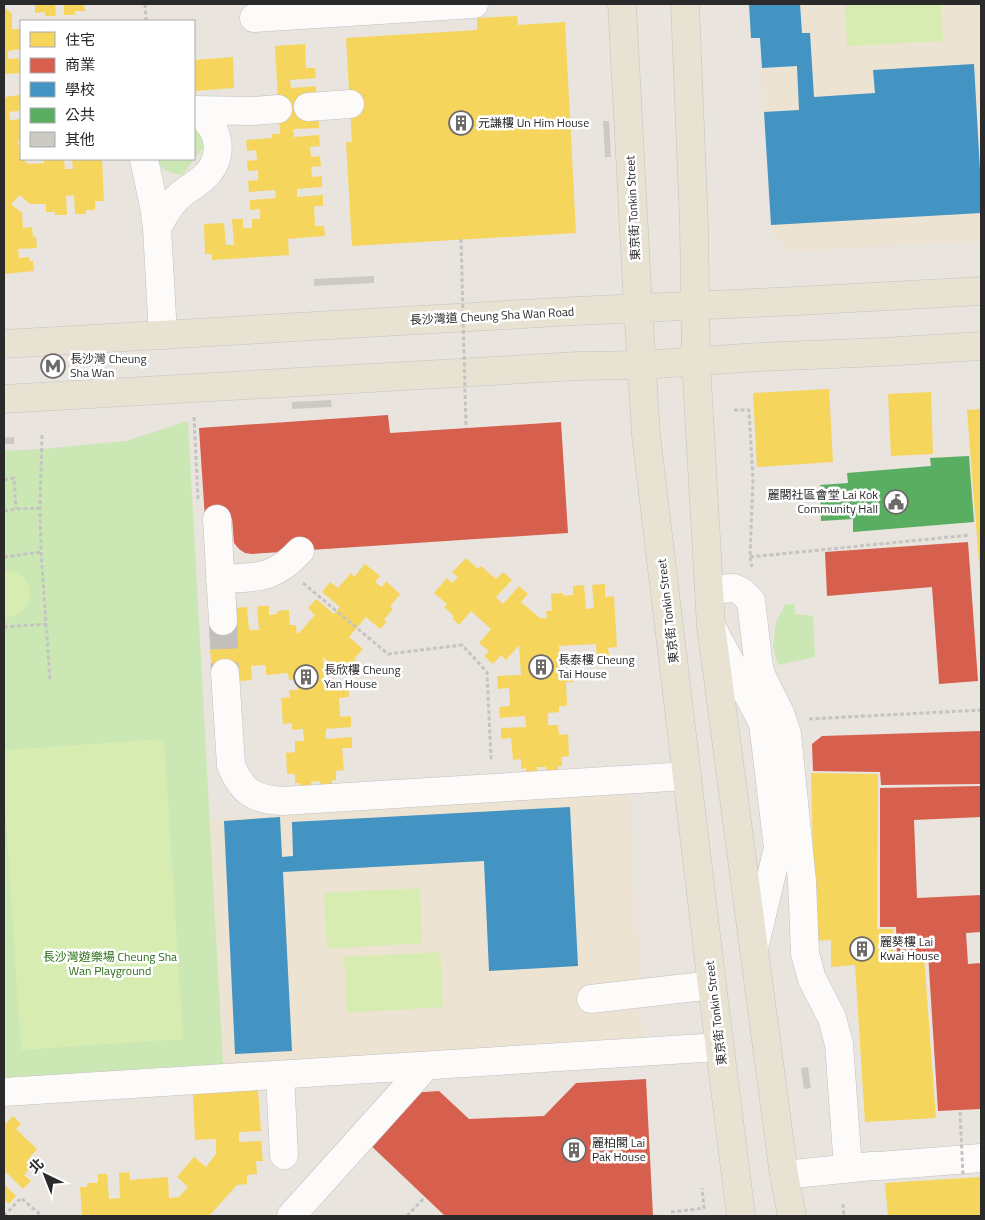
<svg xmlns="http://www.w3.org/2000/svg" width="985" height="1220" font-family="'Titillium Web','Noto Sans TC',sans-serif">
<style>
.education{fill:#ede3d2}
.green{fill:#cbe7b4}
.pitch{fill:#d7ecb1}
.homes{fill:#f6d55c}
.shops{fill:#d6604d}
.schools{fill:#4393c3}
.public{fill:#5aae61}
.building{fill:#cdcac6}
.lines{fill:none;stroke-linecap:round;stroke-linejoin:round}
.minor-tunnel{stroke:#c3bfba;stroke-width:28;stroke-dasharray:28 14;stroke-linecap:butt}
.minor-casing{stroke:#c2c0c0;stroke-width:29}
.major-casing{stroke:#c4c3c0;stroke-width:29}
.path{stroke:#c5c4c3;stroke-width:3;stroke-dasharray:4 2.5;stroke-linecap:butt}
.minor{stroke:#fcfbfa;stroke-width:28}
.major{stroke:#e8e2d2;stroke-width:28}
.path-bridge{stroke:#c5c4c3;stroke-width:3;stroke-dasharray:4 2.5;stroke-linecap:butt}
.labels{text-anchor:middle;stroke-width:5;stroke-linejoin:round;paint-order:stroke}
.poi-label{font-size:12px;fill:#2a2a2a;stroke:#fff;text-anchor:start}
.street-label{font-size:12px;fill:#2a2a2a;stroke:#fff}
.park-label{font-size:12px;fill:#286d13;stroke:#fff}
</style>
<rect width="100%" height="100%" fill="#e9e4de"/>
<path class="education" d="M749 4H981V241L794 251 771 233 760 38H751Z
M629 794 643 1039 223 1065 209 820Z"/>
<path class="green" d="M194 124 207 142 182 175C169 173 162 170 155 159H194Z
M188 421 223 1065 4 1079V451L42 449 126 441Z
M795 604V614L813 616 815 657 778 665 773 646 776 622 785 605Z"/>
<path class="pitch" d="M845 4H941L943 41 847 46Z
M4 570C38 570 39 616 4 618Z
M164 739 183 1039 21 1050 4 789V750Z
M420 888 422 943 327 949 324 893Z
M440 952 443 1007 347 1013 344 957Z"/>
<path class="homes" d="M35 4H55L56 16H45V12L35 13Z
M64 4H84L85 11H75V15H64Z
M4 7 12 14V29H21V49L8 51V59L18 58 19 62H21V73L4 74Z
M517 16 518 25 565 22 576 233 352 246 346 142H352L346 38 477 30V18Z
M305 44 306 68H315L316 78 290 80 291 88 316 86 319 128 293 129 294 137 319 135 320 146 310 147 311 157 320 156 321 166 311 167 312 177 322 176V187L297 189V197L323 195V206H314L315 226H324L325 236 288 239 289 255 212 260V254H205L204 224 224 223 226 245H234L232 219H243V228H252V219H260V209L250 210V200L276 198 275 190 249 192 248 181 258 180V170L248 171 247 161 257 160 256 150 247 151 246 140 272 138V134H280L275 46Z
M233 57 234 88 194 91V60Z
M21 95V106H19V111L9 112 10 120 21 119V140H18L20 156 21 159H23L28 164 44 163V159H64L65 169H73L72 159H93V160H102L104 201H95V210H86V214H75L74 195 66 196 67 215H55V212H46V204H30L20 195 11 204 22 213 23 228 32 227 33 237H36L37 248 18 249 19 258 29 257V261H33L34 271 4 274V97Z
M829 389 833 462 757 467 753 393Z
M931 392 933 454 891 456 888 394Z
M981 409V576H980L967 410Z
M466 558 478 569 481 566 496 579 503 572 512 580 496 597 503 604 519 586 528 594 521 602 540 618H547L546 611H552L551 594 563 593V596L573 595V586L584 585 586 609 594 608 592 585 605 584V597L614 596 617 647 608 648 609 657 597 658 596 644 559 646 561 672 572 671 573 682H566L567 706H559V712L548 713V725H558L559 735 568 734 569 756 562 757V766H558V773L547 774 546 767H537L538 774 526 775V768L521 769V759L513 760 511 738 501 739V728L526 727 525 716 500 718 499 707 510 706 509 688 498 689 497 676 521 675 519 645 506 660 501 655 493 664 484 656 489 651 479 643 491 629 471 611 459 625 452 618 454 616 444 607 447 604 434 593 447 578 452 583 458 577 452 572Z
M365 564 380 576 375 582 382 587 386 581 400 594 390 607 393 609 384 620 387 622 380 629 366 617 349 637 363 649 354 659 359 663 351 672 342 665 338 670 323 657 325 687 348 686 349 697 339 698 340 717 351 716V727L326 729V739L352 737V748H342L344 770 336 771V780H332V787L321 788 320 781 311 782 312 789 300 790V783H295V774H287L286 753 295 752V741H304L303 729 292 730V723L283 724 281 698 290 697 289 690H298L297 679 289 680 288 673 266 675V665L251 666 252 680 240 681 239 672 219 673V665L212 666 210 650 217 649V643H210L209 628 216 627 231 608 247 607 249 630H259L257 606H269V615L277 614V611L289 610 290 625H296L297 634 299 633 315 615 308 608 316 599 334 614 340 607 322 592 330 582 338 588 351 573 354 577Z
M811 773 878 774 877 929H893L894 958 924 957 936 1118 865 1122 855 965 831 967V940L815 941Z
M602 1083 609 1089 614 1083 623 1091 620 1094 641 1114 629 1127 635 1132 628 1140 634 1146 627 1153 610 1137 602 1145 620 1161 613 1169 606 1163 597 1172 594 1169 589 1174 593 1177 579 1192 569 1183 565 1188 575 1196 562 1210 557 1206 547 1216 540 1208 545 1203 541 1199H533L534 1207 521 1208V1216H497V1192L486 1203 493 1210 487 1216H479L476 1213 473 1216H469L458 1206 467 1196 462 1192 449 1206 410 1170 405 1175 397 1168 412 1151 405 1144 389 1161 381 1153 387 1148 379 1140 385 1134 378 1127 411 1102 424 1114 429 1108 437 1115 443 1109 451 1116 434 1134 441 1141 458 1123 466 1130 459 1137 469 1145 465 1149 470 1154 474 1150 489 1164 480 1174 484 1178 487 1174H501L500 1155 526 1154 527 1168 543 1167 546 1171 551 1166 537 1153 574 1114 568 1108 575 1100 592 1116 600 1108 583 1093 590 1085 596 1090Z
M258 1090 261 1131 239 1132V1142L261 1141 263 1161H256L257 1174 247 1175V1184L237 1185 209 1216H82L80 1187H87V1183H98V1174H107L109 1199 120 1198 119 1173 129 1172 130 1180 168 1177 169 1198 179 1197 188 1187 177 1177 194 1157 206 1167 216 1154V1139L195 1140 193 1094Z
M13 1116 21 1124 16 1129 37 1149 26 1162 31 1167 24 1175 31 1181 23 1189 6 1172 4 1174V1121L6 1123Z
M981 1177V1216H888L885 1183Z
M4 1184 16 1196 9 1204 4 1199Z"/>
<path class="shops" d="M388 415 390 433 561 422 568 533 252 554 245 553 239 549 234 543 232 518 205 519 199 428Z
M968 542 978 681 939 684 932 587 827 596 825 552Z
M981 731V784L881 785 880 772 813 771 812 744 822 736Z
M981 786V817L914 820 917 898 981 895V932L966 933 968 964 981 963V1109L938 1111 928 953 897 956 896 927H880V788Z
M646 1079 653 1216H445L365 1140 410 1093 439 1091 469 1119 544 1116 576 1083Z"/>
<path class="schools" d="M749 4H800L802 33H810L814 97 875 93 873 70 974 64 981 188V213L771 225 764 112 799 110 797 66 762 68 760 38H751Z
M570 807 578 966 489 971 484 861 283 872 292 1051 235 1054 224 821 280 817 282 857 293 856 292 822Z"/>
<path class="public" d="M969 456 974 522 853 532V519L821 521 820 485 848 483 847 473 931 466 930 458Z"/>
<path class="building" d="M603 121H609L611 157H605Z
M374 276V283L314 286V279Z
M331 400 332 407 292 409V402Z
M14 437V444H4V438Z
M808 1067 811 1088 804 1089 801 1068Z"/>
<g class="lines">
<path class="minor-tunnel" d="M223 621 225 673"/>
<g class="minor-casing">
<path id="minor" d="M254 18 474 4
M308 107 350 104
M194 110 253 111 278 109
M144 159 154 206 157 228 163 335
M157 228C163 217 168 207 176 199 186 188 201 183 209 172 222 156 220 134 206 120 203 116 198 114 194 111
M217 519 223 621
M220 579C257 577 273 580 300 551
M709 590 734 588 741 591 751 601 759 668 762 677 780 713 787 734 802 881 805 954 812 979 832 1018 839 1044 848 1168
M712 628 763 723 778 848 754 948
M225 673 231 765C241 791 255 800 282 801L687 776
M591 999 712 985
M280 1075 284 1155
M4 1092 719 1047
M784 1175 872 1166H880L981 1158
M291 1216 426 1066"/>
</g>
<g class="major-casing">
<path id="major" d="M622 4 638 307 646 435 712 985 741 1216
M685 4 694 225 696 362 711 626 784 1175 792 1216
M4 344 575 311 797 301 981 291
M4 399 578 366 642 365 759 357 882 352 981 346"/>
</g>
<path class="path" d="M145 4 146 21
M734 410H749L753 480 750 557 752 567
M194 417 198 499
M42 435 40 508 41 552 50 680
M4 480 14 478 16 509
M4 511 16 509 40 508
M4 557 41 552
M750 557 970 535
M303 583 388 654 462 645 487 672 491 758 494 760
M4 627 46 624
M809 719 981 710
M843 1204 844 1216
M671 1212 704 1208 702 1188
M4 1216 21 1198 42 1216
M407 1216 425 1197"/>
<use href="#minor" class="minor"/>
<use href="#major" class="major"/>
<path class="path-bridge" d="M461 239 466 428
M960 1112 963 1176"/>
</g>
<defs>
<g id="building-ring" transform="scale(1.25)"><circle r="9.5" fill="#fff" stroke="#6d6b69" stroke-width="1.5"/><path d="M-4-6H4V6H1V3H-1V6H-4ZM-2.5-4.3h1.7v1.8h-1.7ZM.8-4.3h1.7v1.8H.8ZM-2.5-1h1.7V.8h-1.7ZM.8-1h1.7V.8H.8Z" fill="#6d6b69"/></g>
<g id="metro-ring" transform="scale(1.25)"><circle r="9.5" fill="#fff" stroke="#6d6b69" stroke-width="1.5"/><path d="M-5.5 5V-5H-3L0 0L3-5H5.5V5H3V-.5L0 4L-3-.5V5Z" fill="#6d6b69"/></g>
<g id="civic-ring" transform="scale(1.25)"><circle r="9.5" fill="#fff" stroke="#6d6b69" stroke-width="1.5"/><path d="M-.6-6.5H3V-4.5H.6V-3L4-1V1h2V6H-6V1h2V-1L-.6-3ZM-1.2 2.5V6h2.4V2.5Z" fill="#6d6b69"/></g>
</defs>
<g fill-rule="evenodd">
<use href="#building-ring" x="461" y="123"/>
<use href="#metro-ring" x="53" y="366"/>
<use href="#civic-ring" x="896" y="502"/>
<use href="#building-ring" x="541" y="667"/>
<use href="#building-ring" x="306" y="677"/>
<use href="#building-ring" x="862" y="949"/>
<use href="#building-ring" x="574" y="1150"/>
</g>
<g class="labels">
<g class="poi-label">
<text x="478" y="127">元謙樓 Un Him House</text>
<text x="70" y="363">長沙灣 Cheung<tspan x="70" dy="14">Sha Wan</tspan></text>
<text x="878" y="499" text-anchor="end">麗閣社區會堂 Lai Kok<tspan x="878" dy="14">Community Hall</tspan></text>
<text x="558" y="664">長泰樓 Cheung<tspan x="558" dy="14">Tai House</tspan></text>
<text x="324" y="674">長欣樓 Cheung<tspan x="324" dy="14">Yan House</tspan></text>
<text x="880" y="946">麗葵樓 Lai<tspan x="880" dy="14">Kwai House</tspan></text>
<text x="592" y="1147">麗柏閣 Lai<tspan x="592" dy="14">Pak House</tspan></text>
</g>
<g class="street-label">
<text transform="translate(633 208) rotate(-93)" y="4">東京街 Tonkin Street</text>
<text transform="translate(492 316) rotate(-3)" y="4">長沙灣道 Cheung Sha Wan Road</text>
<text transform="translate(668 611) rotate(-97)" y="4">東京街 Tonkin Street</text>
<text transform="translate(716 1013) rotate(-97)" y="4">東京街 Tonkin Street</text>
</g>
<g class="park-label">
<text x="110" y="961">長沙灣遊樂場 Cheung Sha<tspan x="110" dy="14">Wan Playground</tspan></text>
</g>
</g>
<rect width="985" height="1220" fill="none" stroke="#2a2a2a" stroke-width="10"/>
<rect x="20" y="20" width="175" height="140" fill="#ffffff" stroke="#aaaaaa"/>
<rect x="30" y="32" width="25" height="15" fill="#f6d55c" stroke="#aaaaaa"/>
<text x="65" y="45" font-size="15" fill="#2a2a2a">住宅</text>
<rect x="30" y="58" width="25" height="15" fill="#d6604d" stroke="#aaaaaa"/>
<text x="65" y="70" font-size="15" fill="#2a2a2a">商業</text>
<rect x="30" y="82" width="25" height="15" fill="#4393c3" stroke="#aaaaaa"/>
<text x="65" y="95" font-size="15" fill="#2a2a2a">學校</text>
<rect x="30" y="108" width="25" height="15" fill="#5aae61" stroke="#aaaaaa"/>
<text x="65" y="120" font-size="15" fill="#2a2a2a">公共</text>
<rect x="30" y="132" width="25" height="15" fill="#cdcac6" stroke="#aaaaaa"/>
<text x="65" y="145" font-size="15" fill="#2a2a2a">其他</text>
<g transform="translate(45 1175) rotate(317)" stroke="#ffffff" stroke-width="4" paint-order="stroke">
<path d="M0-4L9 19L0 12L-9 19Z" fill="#2a2a2a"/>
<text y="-8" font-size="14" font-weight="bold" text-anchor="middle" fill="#2a2a2a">北</text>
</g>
</svg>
